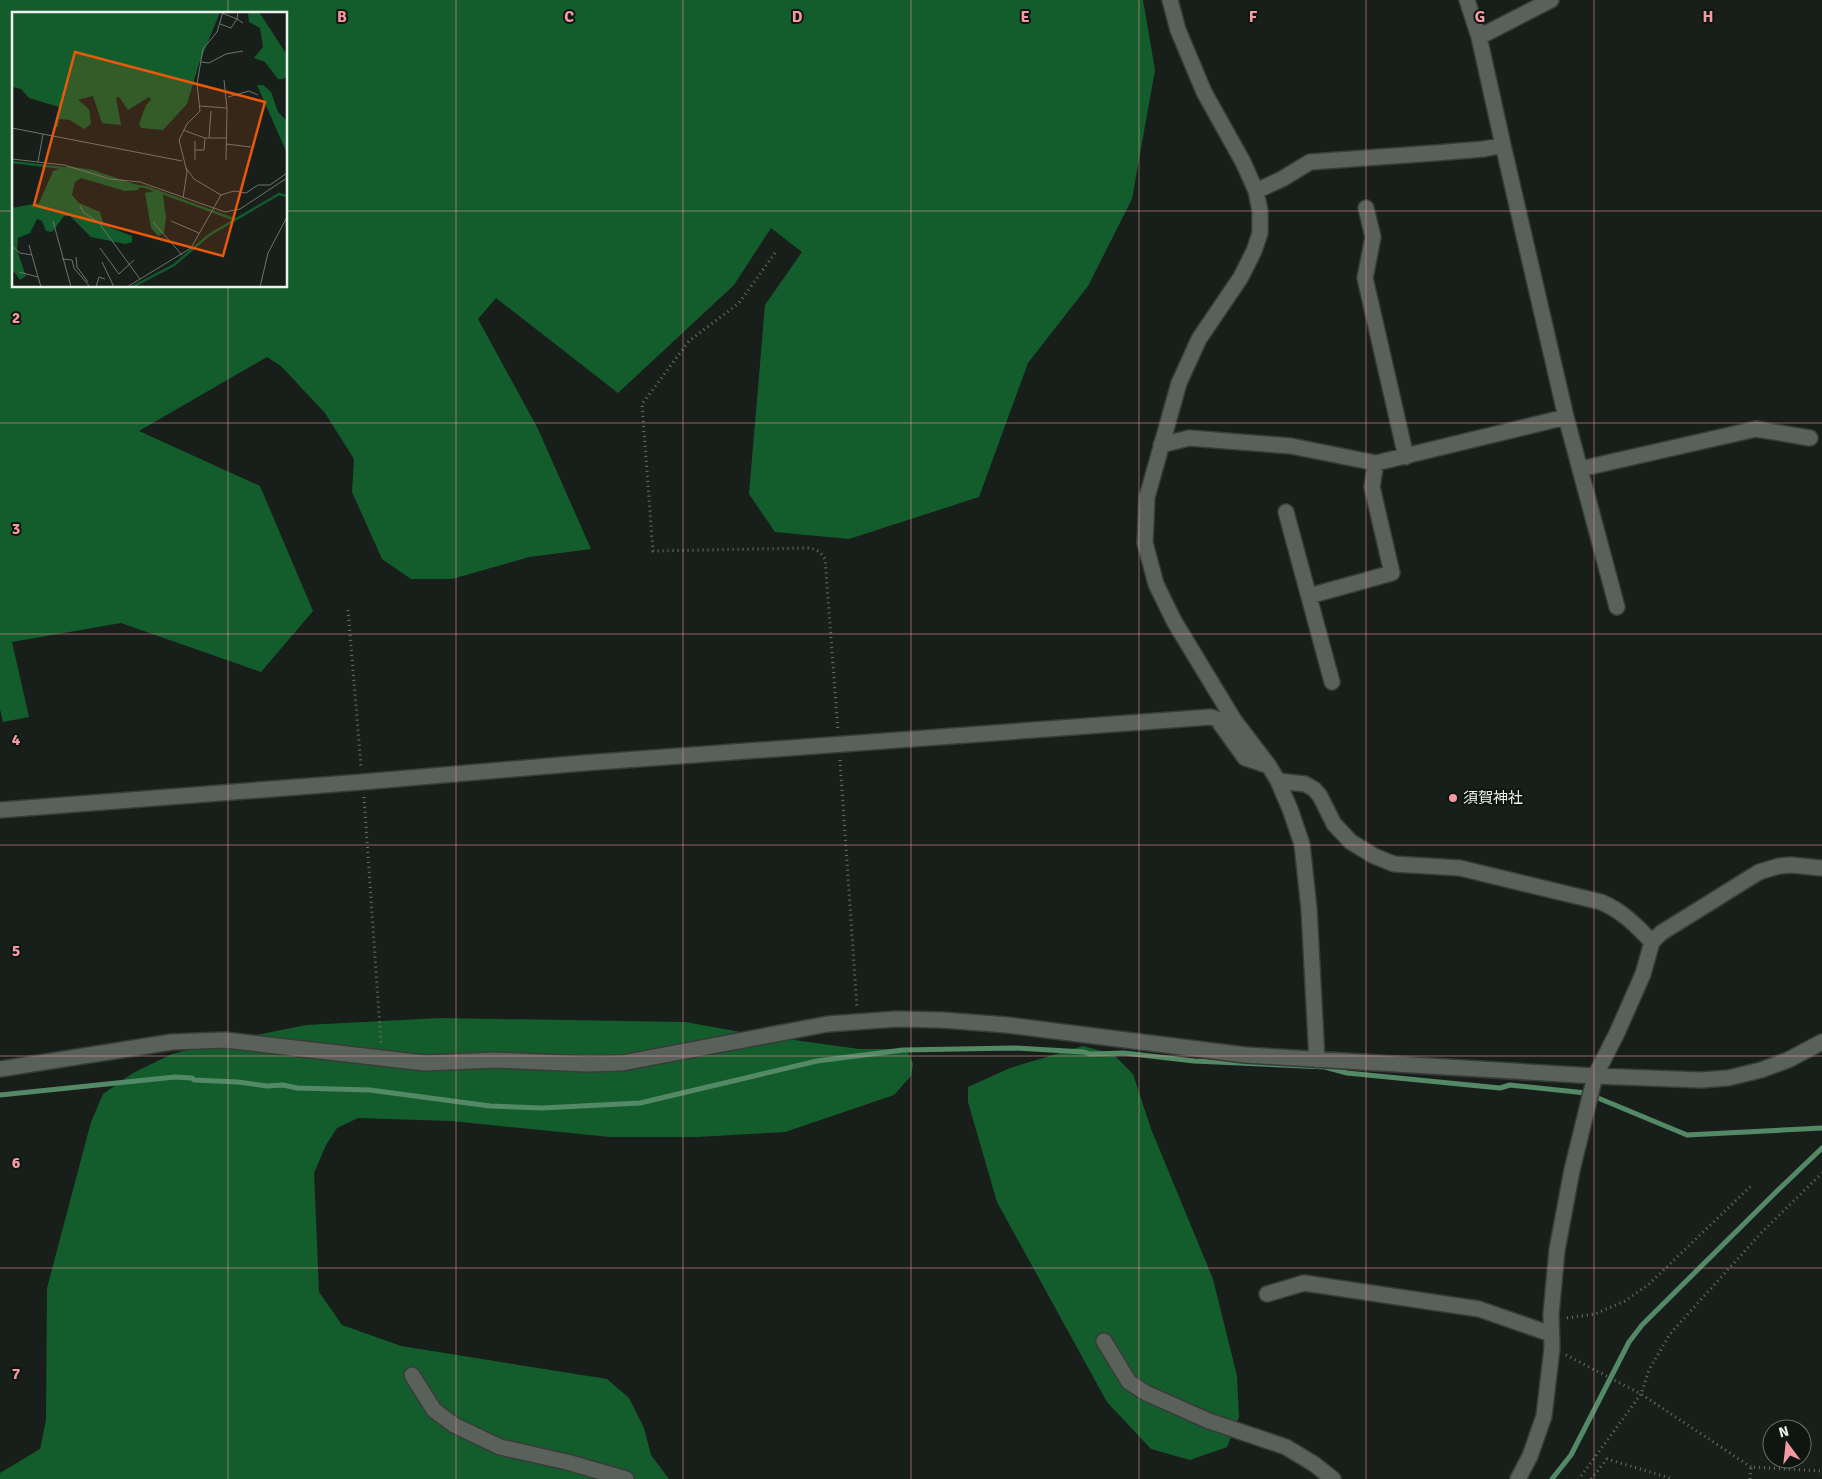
<svg xmlns="http://www.w3.org/2000/svg" width="1822" height="1479" font-family="Signika,'Noto Sans JP',sans-serif">
<style>
.forest{fill:#135d2d;fill-rule:evenodd}
.lines{fill:none;stroke-linecap:round;stroke-linejoin:round}
.stream{stroke:#548966;stroke-width:5}
.minor-casing{stroke:#373c38;stroke-width:18}
.path{stroke:#6a706b;stroke-width:3;stroke-dasharray:1 4;stroke-linecap:butt}
.minor{stroke:#59615a;stroke-width:15}
.grid{fill:none;stroke:#f49aa3;stroke-width:1;stroke-opacity:0.55}
.poi-dot{fill:#f49aa3;stroke:#0f1611;stroke-width:2}
.labels{text-anchor:middle;stroke-width:4;stroke-linejoin:round;paint-order:stroke}
.poi-label{font-size:15px;fill:#edf1ee;stroke:#0f1611;text-anchor:start}
.inset-river{fill:none;stroke:#125c2c;stroke-width:2.5}
.inset-road{fill:none;stroke:#6d736f;stroke-width:1}
.view{fill:#e8590c;fill-opacity:0.15;stroke:#e8590c;stroke-width:2.5}
.inset-edge{fill:none;stroke:#edf1ee;stroke-width:2.5}
.grid-label{font-size:16px;text-anchor:middle;font-weight:bold;fill:#f49aa3;stroke:#0f1611;stroke-width:4;stroke-linejoin:round;paint-order:stroke}
</style>
<rect width="100%" height="100%" fill="#181f1a"/>
<path class="forest" d="M0 0H1143L1155 70 1132 199 1088 286 1028 363 979 497 849 539 775 532 749 494 765 305 802 252 771 228 734 285 618 393 496 298 478 319 538 429 591 549 529 557 452 579H411L382 559 352 492 354 459 325 413 281 366 267 357 139 431 260 486 313 611 261 672 121 623 12 642 29 717 3 722 0 709ZM14 14H286V286H14Z
M440 1018 685 1022 752 1034 859 1049H894L908 1052 913 1064 911 1076 894 1095 785 1132 697 1137H610L451 1121 358 1118 337 1128 326 1145 314 1173 319 1292 342 1325 401 1346 607 1379 629 1398 644 1428 651 1455 669 1479H0V1473L40 1449 46 1420 47 1288 91 1122 103 1094 133 1073 172 1054 211 1044 306 1025Z
M1083 1046 1113 1054 1133 1074 1151 1129 1213 1279 1237 1376 1239 1417 1227 1447 1190 1460 1151 1449 1107 1402 997 1202 968 1102V1087L1010 1068Z"/>
<g class="lines">
<path class="stream" d="M0 1095 175 1077 192 1078 194 1080 238 1082 267 1086 283 1085 297 1088 370 1090 490 1106 542 1108 640 1103 817 1061 903 1050 1014 1048 1084 1052 1090 1054 1124 1053 1194 1061 1325 1067 1347 1073 1500 1088 1510 1085 1586 1093 1687 1135 1822 1128
M1552 1479 1571 1455 1629 1342 1642 1325 1776 1192 1822 1148"/>
<g class="minor-casing">
<path id="minor" d="M1170 0 1178 30 1204 92 1243 162 1256 191 1260 211V233L1254 251 1241 277 1199 339 1179 383 1147 497 1145 543 1156 584 1174 621 1234 720 1269 766 1278 781 1290 809 1302 844 1309 909 1317 1060
M1479 37 1551 0
M1503 145 1566 417 1617 607
M1256 191 1282 179 1310 162 1435 153 1484 149 1503 145 1479 37 1467 0
M1366 208 1373 237 1365 278 1406 457
M1161 445 1189 438 1291 446 1376 463 1566 417
M1580 469 1756 429 1810 438
M1286 512 1332 682
M1309 596 1392 573 1372 487 1376 463
M1278 781 1305 784 1314 789 1320 796 1334 824 1351 842 1374 856 1394 864 1460 868 1601 902C1622 911 1636 925 1652 942
M0 810 362 782 584 763 1211 717 1217 719 1245 758 1269 766
M0 1069 172 1042 225 1040 425 1063 494 1060 587 1064 622 1063 828 1024 897 1019 942 1020 1007 1025 1245 1055 1595 1076 1701 1080 1728 1078 1761 1070 1788 1060 1822 1042
M1267 1294 1304 1283 1479 1309 1551 1334
M1104 1341 1129 1382 1146 1393 1209 1421 1286 1447 1314 1464 1333 1479
M412 1375 434 1410 454 1425 500 1447 567 1462 626 1479
M1518 1479 1530 1456 1544 1416 1552 1348 1551 1314 1557 1250 1572 1170 1595 1076 1617 1033 1643 974 1652 942 1661 933 1759 872 1779 866 1791 865 1822 868"/>
</g>
<path class="path" d="M775 253 739 303 689 341 642 404 653 551 807 548C816 549 820 551 825 559L838 731
M348 610 361 766
M840 760 857 1008
M364 797 381 1043
M1567 1318 1595 1314 1625 1301 1648 1285 1752 1185
M1566 1355 1641 1394 1579 1479
M1751 1467 1641 1394 1649 1370 1670 1334 1760 1234 1822 1173
M1591 1479 1607 1459 1673 1479
M1750 1479 1751 1467 1822 1471"/>
<use href="#minor" class="minor"/>
</g>
<path class="grid" d="M228 0V14M456 0V1479M683 0V1479M911 0V1479M1139 0V1479M1366 0V1479M1594 0V1479M0 211H14M286 211H1822M228 286V1479M0 423H1822M0 634H1822M0 845H1822M0 1056H1822M0 1268H1822"/>
<circle class="poi-dot" cx="1453" cy="798" r="5"/>
<g class="labels">
<g class="poi-label">
<text x="1463" y="803">須賀神社</text>
</g>
</g>
<g transform="translate(12 12)">
<rect width="275" height="275" fill="#181f1a"/>
<path d="M208 0 187 52 175 92 151 118 129 116 127 112 134 93 139 88 137 85 116 98 107 85 104 86 109 113 90 111 81 84 66 88 77 97 79 112 72 117 58 108 47 107 46 115H43L47 95 17 86 9 77 0 75V1ZM247 0 275 43V65L271 67H266L253 50 242 46 251 35 248 16 237 10 236 0ZM245 73H251L259 80 266 100 275 109 274 139ZM56 154 81 158 128 174 126 178 113 179 69 166 63 170 60 183 67 191 88 200 92 213 120 224V230L113 232 79 225 58 204H52L40 220 34 219 30 209 25 207 18 221 6 226 5 238 14 264 8 268 0 257V196L27 191 41 159ZM147 178 151 183 154 206 152 221 146 224 139 216 133 181Z" fill="#135d2d"/>
<path class="inset-river" d="M0 150 51 156 89 170 134 175 224 208M120 275 162 253 197 223 267 182 275 184"/>
<path class="inset-road" d="M210 1 225 7 226 0M208 12 219 16 225 7 231 11M189 50 197 51 214 42 231 39M216 85 237 79 246 83M188 94 215 96 212 68M0 116 170 149M171 118 193 126H214M197 126 199 99M183 129V148M214 132 239 135M183 138H192L193 126M0 147 52 153 98 167 128 170 213 200 228 197 275 166M214 148 215 96M26 150 31 122M174 156 182 167 209 183M171 186 175 160 167 128 175 112 188 99 185 72 191 37 205 20 211 0M68 194 71 200 87 211 128 267M41 209 59 275M159 209 187 221M141 210 170 243M17 233 29 275M0 234 8 241 20 243M88 236 107 262 122 248M64 245 65 255 76 270M50 247 60 248 62 256 78 275M90 250 102 275M7 260 26 265M84 275 87 265 93 267M115 275 179 236 209 183 222 179 234 181 246 173H258L275 161M248 275 256 241 275 205"/>
<path class="view" d="M63 40 253 90 211 244 22 193Z"/>
<rect width="275" height="275" class="inset-edge"/>
</g>
<g class="grid-label">
<text x="342" y="22">B</text>
<text x="569" y="22">C</text>
<text x="797" y="22">D</text>
<text x="1025" y="22">E</text>
<text x="1253" y="22">F</text>
<text x="1480" y="22">G</text>
<text x="1708" y="22">H</text>
<text x="16" y="323">2</text>
<text x="16" y="534">3</text>
<text x="16" y="745">4</text>
<text x="16" y="956">5</text>
<text x="16" y="1168">6</text>
<text x="16" y="1379">7</text>
</g>
<g transform="translate(1787 1444) rotate(345)"><circle r="24" fill="#0f1611" stroke="#686e69"/>
<path d="M0-4L9 19L0 12L-9 19Z" fill="#f49aa3"/>
<text y="-8" font-size="14" font-weight="bold" text-anchor="middle" fill="#edf1ee">N</text>
</g>
</svg>
